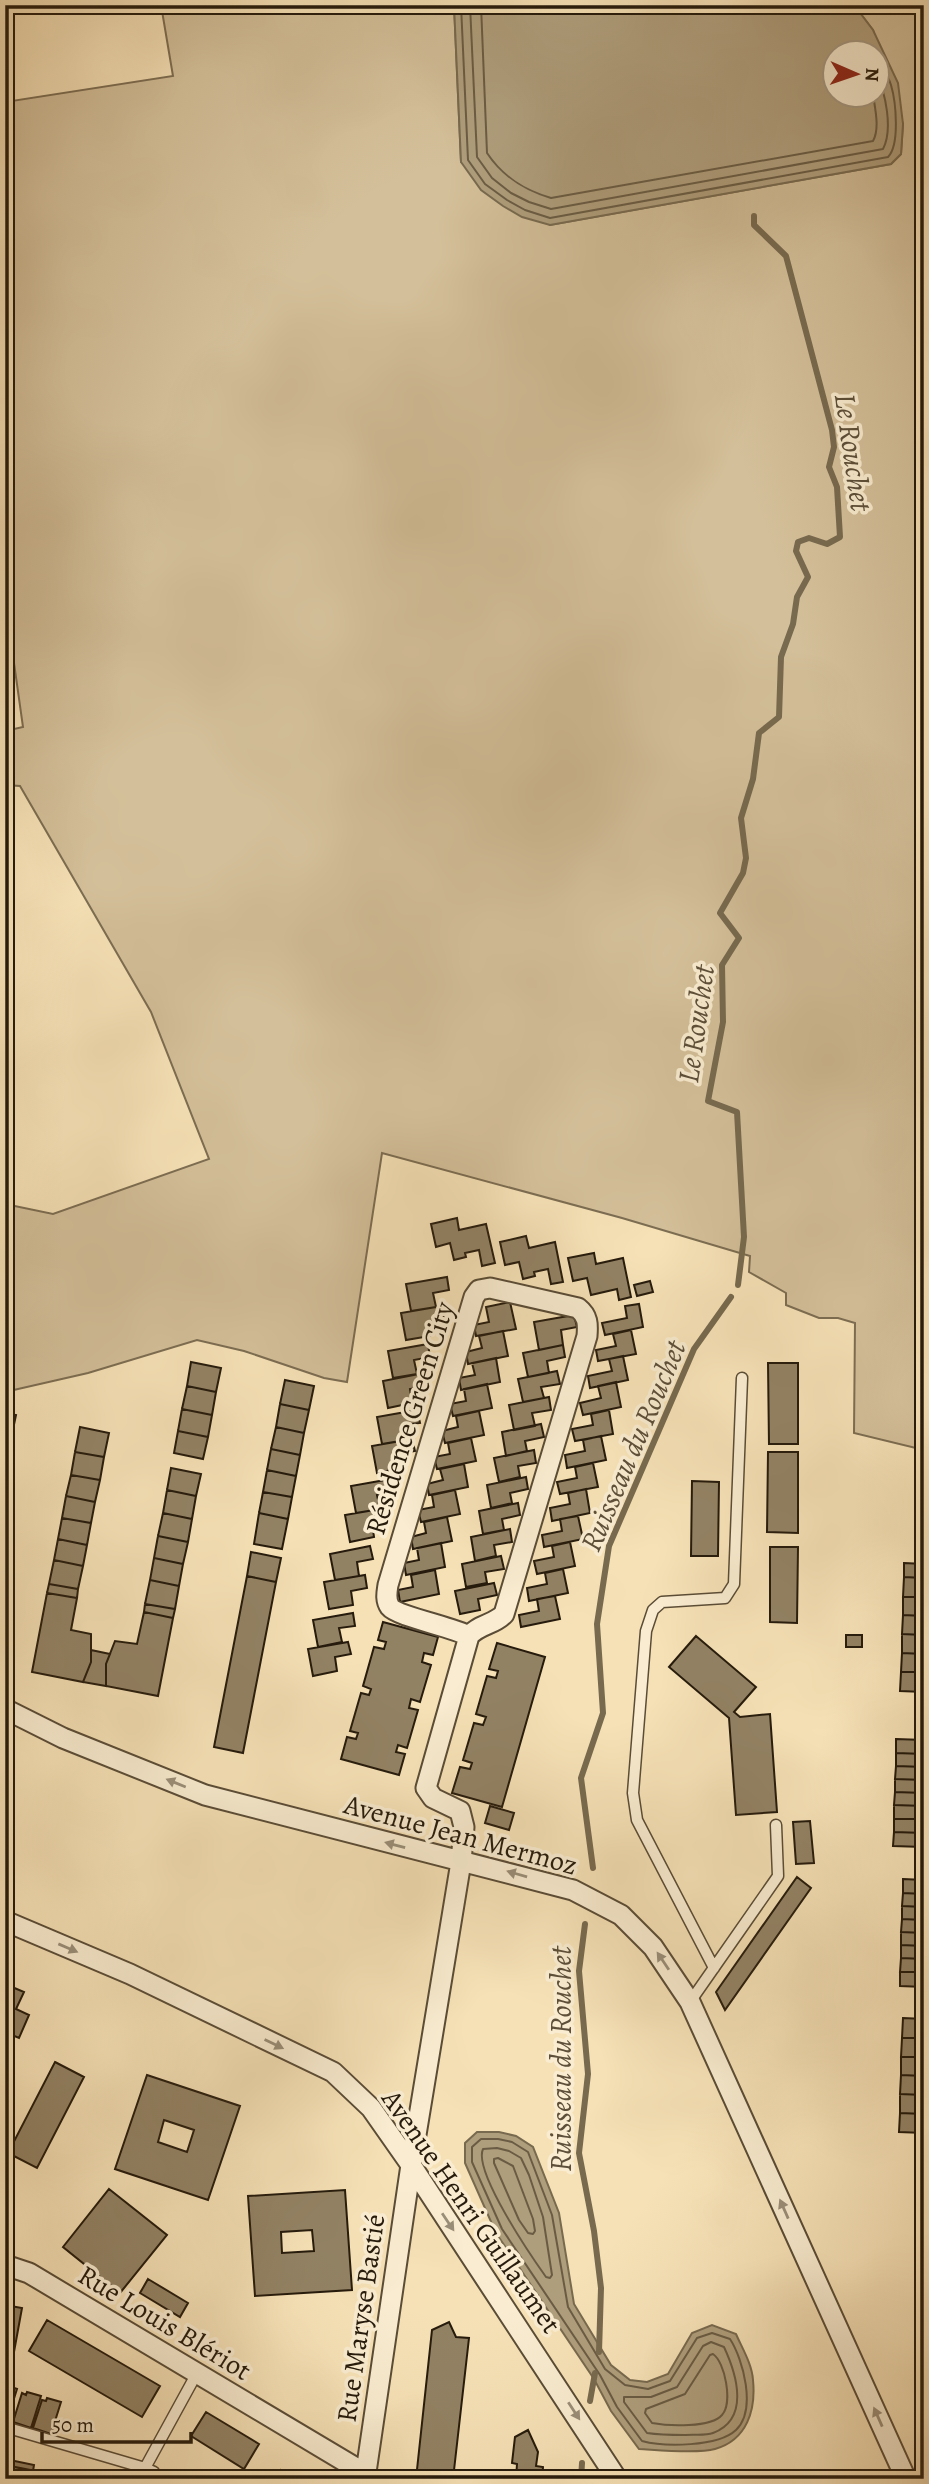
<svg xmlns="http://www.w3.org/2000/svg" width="929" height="2484" font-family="Alegreya,serif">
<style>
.green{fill:#d3bf99;stroke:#7c6d52;stroke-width:2}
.water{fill:#af9e7c;stroke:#786a4f;stroke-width:2;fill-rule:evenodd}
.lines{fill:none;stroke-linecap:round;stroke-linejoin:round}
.shore{stroke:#6a5c44;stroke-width:2}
.stream{stroke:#786a4f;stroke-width:6}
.building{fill:#928264;stroke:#261b0c;stroke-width:2;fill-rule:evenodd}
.lane-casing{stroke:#5a4c36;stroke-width:13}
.street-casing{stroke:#5a4c36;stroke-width:23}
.lane{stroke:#f9ecd0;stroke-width:10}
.street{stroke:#f9ecd0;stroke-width:19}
.oneway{fill:#9a8e78}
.labels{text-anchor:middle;stroke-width:7;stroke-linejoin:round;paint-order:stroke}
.street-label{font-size:28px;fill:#261b0c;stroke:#f9ecd0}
.water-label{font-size:30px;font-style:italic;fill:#5d4f39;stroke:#f9ecd0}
</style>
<rect width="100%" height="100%" fill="#f6e1b6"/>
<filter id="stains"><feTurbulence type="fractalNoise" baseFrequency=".00286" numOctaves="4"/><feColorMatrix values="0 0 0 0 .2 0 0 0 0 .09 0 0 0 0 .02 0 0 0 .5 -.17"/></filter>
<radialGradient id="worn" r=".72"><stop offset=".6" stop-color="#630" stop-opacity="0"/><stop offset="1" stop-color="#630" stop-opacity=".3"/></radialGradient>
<path class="green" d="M161 5H454L461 162 550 225 891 164 901 154 903 124 873 30 854 5H924V1450L854 1433 855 1323 838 1318H819L786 1305V1293L749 1272 750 1256 622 1218 382 1153 347 1382 324 1378 244 1351 197 1340 88 1373 5 1392V1204L53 1214 209 1159 151 1012 20 786 5 785V731L23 727 5 599V102L173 76Z"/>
<path class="water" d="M454 5H854L873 30 898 83 903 124 901 154 891 164 550 225 522 217 503 206 481 190 461 162ZM834 52H876V94H834Z
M477 2132H499L516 2136 533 2147 559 2213 574 2304 611 2365 630 2380 647 2382 668 2374 692 2333 712 2325 736 2334C742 2348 752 2364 753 2380 756 2410 747 2440 715 2449 697 2454 658 2450 639 2449L611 2411 594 2379 496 2233 465 2163V2143Z"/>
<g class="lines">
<path class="shore" d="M461 5 468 160 485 184 507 200 525 210 550 218 888 157C900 145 896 102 891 85 888 75 881 64 876 54
M470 5 477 157 492 178 511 193 529 202 551 209 883 149C893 130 886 93 876 74
M481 5 487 153C503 177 524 190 551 198L873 141C880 128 875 109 873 94
M481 2139H498L512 2142 528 2152 552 2215 568 2307 605 2369 625 2385 648 2389 670 2381 697 2338 712 2333 730 2339C743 2359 757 2410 736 2430 718 2447 664 2447 642 2441L617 2407 600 2375 502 2229 472 2162V2147Z
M497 2148 509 2151 521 2158 529 2175 543 2217 552 2275 550 2278 546 2277C531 2256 473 2171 483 2149Z
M498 2158 513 2166 533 2219 535 2231 533 2234 528 2233 519 2220 494 2163V2159Z
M711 2342 724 2347C737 2375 750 2419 713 2433 705 2436 694 2434 685 2435 672 2435 660 2435 647 2433L624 2402V2397H651L677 2387 703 2346Z
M713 2354C725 2362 733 2403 722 2415 711 2428 668 2426 652 2423L645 2413 646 2409 685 2394 710 2355Z"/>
<path class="stream" d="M738 1285 744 1237 737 1112 708 1101 723 1022 722 965 739 938 720 913 743 873 746 858 741 818 753 779 759 733 779 717 781 657 793 624 797 597 808 577 796 551 798 542 809 538 827 544 840 537 837 487 829 467 834 447 832 430 786 256 754 225V216
M593 1868 581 1778 603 1713 597 1624 609 1546 694 1349 731 1297
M585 1924 579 1971 588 2074 579 2153 594 2231 601 2288 599 2352
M590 2401 595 2373
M581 2479 582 2463"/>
</g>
<path class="building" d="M457 1218 459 1230 486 1224 495 1263 482 1266 479 1250 465 1253 466 1257 454 1260 450 1243 436 1247 431 1224Z
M526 1236 529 1248 555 1242 563 1282 551 1284 548 1269 534 1272 535 1276 523 1279 519 1262 505 1265 500 1242Z
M594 1253 596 1264 623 1258 631 1297 619 1300 617 1289 591 1295 587 1278 573 1281 568 1258Z
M447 1277 449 1290 433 1293 436 1307 411 1311 406 1284Z
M650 1281 653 1292 637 1296 634 1285Z
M510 1302 516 1329 476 1336 474 1325 489 1322 486 1307Z
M639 1304 643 1327 605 1335 602 1323 627 1318 625 1306Z
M442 1306 444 1318 428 1322 430 1336 406 1340 401 1313Z
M574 1315 577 1327 561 1330 563 1345 539 1350 534 1322Z
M631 1330 636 1354 598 1361 596 1350 616 1346 613 1334Z
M503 1331 508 1356 468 1364 466 1352 482 1348 479 1336Z
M428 1344 430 1357 414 1360 417 1374 393 1378 388 1351Z
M563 1345 565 1357 547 1361 549 1373 528 1377 523 1353Z
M623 1356 628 1380 590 1388 588 1376 612 1371 609 1359Z
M496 1358 500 1382 461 1390 459 1378 475 1375 472 1363Z
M191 1362 221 1368 216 1392 187 1386Z
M768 1363H798V1444H769Z
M557 1371 560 1384 541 1387 544 1398 523 1402 518 1379Z
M424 1373 426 1386 410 1389 412 1403 388 1408 383 1381Z
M285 1380 314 1386 309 1410 280 1404Z
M616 1382 621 1407 583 1415 580 1403 601 1398 598 1386Z
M487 1384 492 1408 453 1416 450 1404 466 1401 464 1389Z
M187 1386 216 1392 212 1415 182 1409Z
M549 1397 551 1410 532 1413 535 1426 514 1430 509 1405Z
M280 1404 309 1410 304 1433 276 1427Z
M182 1409 212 1415 208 1437 178 1431Z
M417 1410 420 1423 403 1425 406 1440 382 1444 377 1417Z
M609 1410 613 1434 575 1441 572 1429 593 1425 591 1414Z
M479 1411 484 1435 445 1443 442 1431 458 1427 456 1416Z
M5 1413 16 1415 11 1439 5 1437Z
M541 1424 544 1437 525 1441 527 1451 506 1456 502 1432Z
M80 1427 109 1433 104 1457 75 1452Z
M276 1427 304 1433 300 1455 271 1449Z
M178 1431 208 1437 203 1459 174 1453Z
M601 1436 606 1460 567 1468 565 1455 585 1451 583 1440Z
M471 1438 476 1461 437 1469 434 1457 450 1454 448 1443Z
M412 1439 415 1451 398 1454 401 1468 377 1473 372 1446Z
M271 1449 300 1455 296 1476 267 1470Z
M534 1450 536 1463 518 1466 520 1477 499 1482 494 1458Z
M75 1452 104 1457 100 1480 71 1475Z
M768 1452H798V1533L767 1532Z
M593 1463 598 1487 560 1494 557 1482 577 1478 575 1467Z
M464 1464 468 1487 429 1495 427 1484 443 1480 440 1469Z
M171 1468 201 1474 196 1496 167 1490Z
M267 1470 296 1476 292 1497 263 1492Z
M71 1475 100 1480 95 1502 66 1496Z
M526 1477 528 1489 510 1493 512 1503 491 1508 487 1485Z
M391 1479 393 1492 377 1495 380 1509 356 1513 351 1486Z
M692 1481 719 1482 718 1556H691Z
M586 1489 590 1513 552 1521 550 1508 570 1504 568 1493Z
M167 1490 196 1496 192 1519 163 1513Z
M455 1490 460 1514 421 1522 418 1510 434 1507 432 1495Z
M263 1492 292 1497 288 1519 259 1513Z
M66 1496 95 1502 91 1523 62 1518Z
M518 1503 520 1515 502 1519 504 1530 483 1534 479 1511Z
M386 1508 388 1520 372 1523 374 1537 350 1542 345 1515Z
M163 1513 192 1519 188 1542 158 1536Z
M259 1513 288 1519 282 1549 254 1544Z
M578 1516 583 1539 544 1547 542 1535 562 1531 560 1519Z
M447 1517 452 1541 413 1549 411 1537 426 1533 424 1522Z
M62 1518 91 1523 87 1545 58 1539Z
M510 1529 512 1542 494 1545 496 1556 475 1561 471 1537Z
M158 1536 188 1542 183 1564 154 1558Z
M58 1539 87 1545 83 1566 54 1560Z
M570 1542 575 1566 537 1574 534 1561 554 1557 552 1546Z
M441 1543 445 1567 406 1575 404 1563 419 1560 417 1548Z
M370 1546 373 1559 357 1562 359 1576 335 1580 330 1554Z
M770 1547H798L797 1623 770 1622Z
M251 1552 281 1558 276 1582 247 1576Z
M501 1556 504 1569 485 1572 487 1583 466 1587 462 1564Z
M154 1558 183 1564 179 1586 150 1580Z
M54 1560 83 1566 78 1589 49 1584Z
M904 1563 924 1564V1578L904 1577Z
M563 1569 568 1593 529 1601 527 1588 547 1584 545 1573Z
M435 1570 439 1594 400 1602 398 1590 413 1587 411 1575Z
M365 1575 367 1588 351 1591 353 1605 329 1609 324 1582Z
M247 1576 276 1582 243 1753 214 1747Z
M904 1577 924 1578V1597H903Z
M150 1580 179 1586 175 1609 145 1604Z
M494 1583 497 1595 478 1599 480 1610 460 1614 455 1591Z
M49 1584 78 1589 77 1598 47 1593Z
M47 1593 77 1598 71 1630 91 1634V1662L83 1682 32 1672Z
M555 1596 560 1619 521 1627 519 1615 539 1611 537 1599Z
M903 1597H924V1616L903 1615Z
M145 1604 175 1609 173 1618 144 1612Z
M144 1612 173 1618 158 1696 106 1686V1664L115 1641 137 1644Z
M353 1613 355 1626 339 1628 342 1642 318 1647 313 1620Z
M903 1615 924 1616V1635L902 1634Z
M383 1622 438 1637 433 1655 424 1653 422 1662 431 1665 420 1702 411 1699 409 1708 418 1710 407 1748 398 1745 396 1752 405 1754 399 1775 341 1759 347 1737 356 1739 358 1733 350 1731 361 1693 369 1695 371 1689 363 1686 374 1647 384 1649 386 1642 378 1640Z
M902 1634 924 1635V1654L902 1653Z
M846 1635H862V1647H846Z
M696 1636 756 1687 734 1712 740 1717 770 1714 777 1812 736 1815 729 1718 669 1667Z
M348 1642 351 1654 335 1657 337 1671 313 1676 308 1649Z
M497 1643 545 1657 502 1807 452 1793 460 1767 470 1769 472 1763 463 1760 474 1723 483 1725 486 1717 476 1714 487 1676 496 1678 498 1671 489 1669Z
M91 1650 110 1654 106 1664V1686L83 1682 91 1662Z
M902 1653 924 1654V1672H901Z
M901 1672H924V1692L900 1691Z
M896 1739 924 1740V1754L896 1753Z
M896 1753 924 1754V1767L896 1766Z
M896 1766 924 1767V1780L895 1779Z
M895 1779 924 1780V1793L895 1792Z
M895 1792 924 1793V1806L894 1805Z
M894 1805 924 1806V1819H894Z
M490 1806 514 1813 509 1830 485 1823Z
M894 1819H924V1833L894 1832Z
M810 1821 814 1863 796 1864 793 1822Z
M894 1832 924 1833 923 1847 893 1846Z
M797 1877 811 1888 725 2010 716 1992Z
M903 1879 924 1880V1894L903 1893Z
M903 1893 924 1894V1907L902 1906Z
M902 1906 924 1907V1920L902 1919Z
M902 1919 924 1920V1933L901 1932Z
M901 1932 924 1933V1946L901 1945Z
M901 1945 924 1946V1959L901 1958Z
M901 1958 924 1959V1972H900Z
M900 1972H924V1987L900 1986Z
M5 1984 24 1992 16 2009 29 2015 19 2038 5 2032Z
M903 2018 924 2019V2038H902Z
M902 2038H924V2057H901Z
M901 2057H924V2076L901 2075Z
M55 2062 84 2077 37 2168 8 2153Z
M147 2075 240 2106 208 2200 115 2169ZM164 2120 194 2130 187 2152 158 2142Z
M901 2075 924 2076V2095L900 2094Z
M900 2094 924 2095V2114L900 2113Z
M900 2113 924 2114V2133L899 2132Z
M109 2189 167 2235 120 2293 63 2247Z
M345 2190 352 2290 255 2296 248 2196ZM312 2230 314 2251 282 2253 281 2232Z
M148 2279 188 2303 180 2317 140 2293Z
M5 2305 22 2308 14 2352 5 2351Z
M47 2320 160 2386 142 2417 29 2351Z
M449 2322 456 2337 469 2338 453 2479H416L432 2330Z
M5 2385 17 2389 7 2421 5 2420Z
M27 2392 41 2396 31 2428 13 2422 22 2393 26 2395Z
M47 2398 61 2402 51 2434 33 2428 42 2400 46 2401Z
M206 2412 259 2444 244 2469 191 2436Z
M528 2430 538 2452 536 2466 543 2467 542 2479H516L517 2464 512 2463 515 2437Z
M5 2459 34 2465 33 2471 5 2465Z
M5 2465 41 2472 40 2479H5Z
M281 2470 308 2477V2479H279Z"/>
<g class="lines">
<g class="lane-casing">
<path id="lane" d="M714 1968 637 1820 633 1793 646 1631 653 1610 662 1602 725 1598 734 1584 742 1378
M690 2002 778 1876 776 1825
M5 2427 145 2468 154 2472 156 2479
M145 2468 197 2373"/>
</g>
<g class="street-casing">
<path id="street" d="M490 1288 578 1308C588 1316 588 1324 587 1336L504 1614C494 1625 479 1624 469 1636 452 1627 397 1616 390 1607 385 1600 387 1592 388 1585L474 1297 479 1290Z
M5 1709 63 1738 205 1795 573 1890 621 1915 653 1947 690 2002 906 2479
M5 1921 130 1974 333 2072 371 2108 411 2165 617 2479
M5 2265 29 2273 366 2474
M365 2479 411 2165 461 1862 464 1827 460 1811 433 1798 426 1788 469 1636"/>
</g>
<use href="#lane" class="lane"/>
<use href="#street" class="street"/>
</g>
<defs><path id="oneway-solid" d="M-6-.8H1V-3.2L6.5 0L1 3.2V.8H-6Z" transform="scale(1.75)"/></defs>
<g class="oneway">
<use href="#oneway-solid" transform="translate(176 1783) rotate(-158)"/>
<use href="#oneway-solid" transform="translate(395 1845) rotate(-165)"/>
<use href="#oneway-solid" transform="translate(517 1874) rotate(-164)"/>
<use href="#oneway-solid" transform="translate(68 1948) rotate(23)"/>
<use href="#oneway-solid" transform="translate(663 1961) rotate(-124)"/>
<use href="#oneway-solid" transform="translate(274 2044) rotate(26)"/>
<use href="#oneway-solid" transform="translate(784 2209) rotate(-114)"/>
<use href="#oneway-solid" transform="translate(448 2222) rotate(56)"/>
<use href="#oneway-solid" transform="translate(574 2411) rotate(57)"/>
<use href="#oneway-solid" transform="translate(878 2417) rotate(-114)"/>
</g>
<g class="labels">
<g class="street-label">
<text transform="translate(409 1418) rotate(-73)" y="10">Résidence Green City</text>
<text transform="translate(461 1834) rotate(15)" y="10">Avenue Jean Mermoz</text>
<text transform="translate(472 2211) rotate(55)" y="10">Avenue Henri Guillaumet</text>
<text transform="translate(360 2318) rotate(-82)" y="10">Rue Maryse Bastié</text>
<text transform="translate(165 2322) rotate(31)" y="10">Rue Louis Blériot</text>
</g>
<g class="water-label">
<text transform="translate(853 452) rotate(82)" y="10">Le Rouchet</text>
<text transform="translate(696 1024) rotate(-82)" y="10">Le Rouchet</text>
<text transform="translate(633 1446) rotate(-67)" y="10">Ruisseau du Rouchet</text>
<text transform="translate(561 2059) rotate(-90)" y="10">Ruisseau du Rouchet</text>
</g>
</g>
<rect width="929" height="2484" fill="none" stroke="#f6e1b6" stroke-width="28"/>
<rect x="7" y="7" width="915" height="2470" fill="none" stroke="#261b0c" stroke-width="3.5"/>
<rect x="14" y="14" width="901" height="2456" fill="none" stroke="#261b0c" stroke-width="2"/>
<g transform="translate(856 74) rotate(92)"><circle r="33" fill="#f9ecd0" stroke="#a59882" stroke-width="2"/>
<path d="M0-5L12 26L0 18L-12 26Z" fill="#8f2418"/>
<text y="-10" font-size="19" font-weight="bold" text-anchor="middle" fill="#261b0c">N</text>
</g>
<path d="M42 2432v10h149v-10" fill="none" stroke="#261b0c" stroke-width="3.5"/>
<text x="52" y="2432" font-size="21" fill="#261b0c" stroke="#f9ecd0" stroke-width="5" paint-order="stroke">50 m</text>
<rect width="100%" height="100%" filter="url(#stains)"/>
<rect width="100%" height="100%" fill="url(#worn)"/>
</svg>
